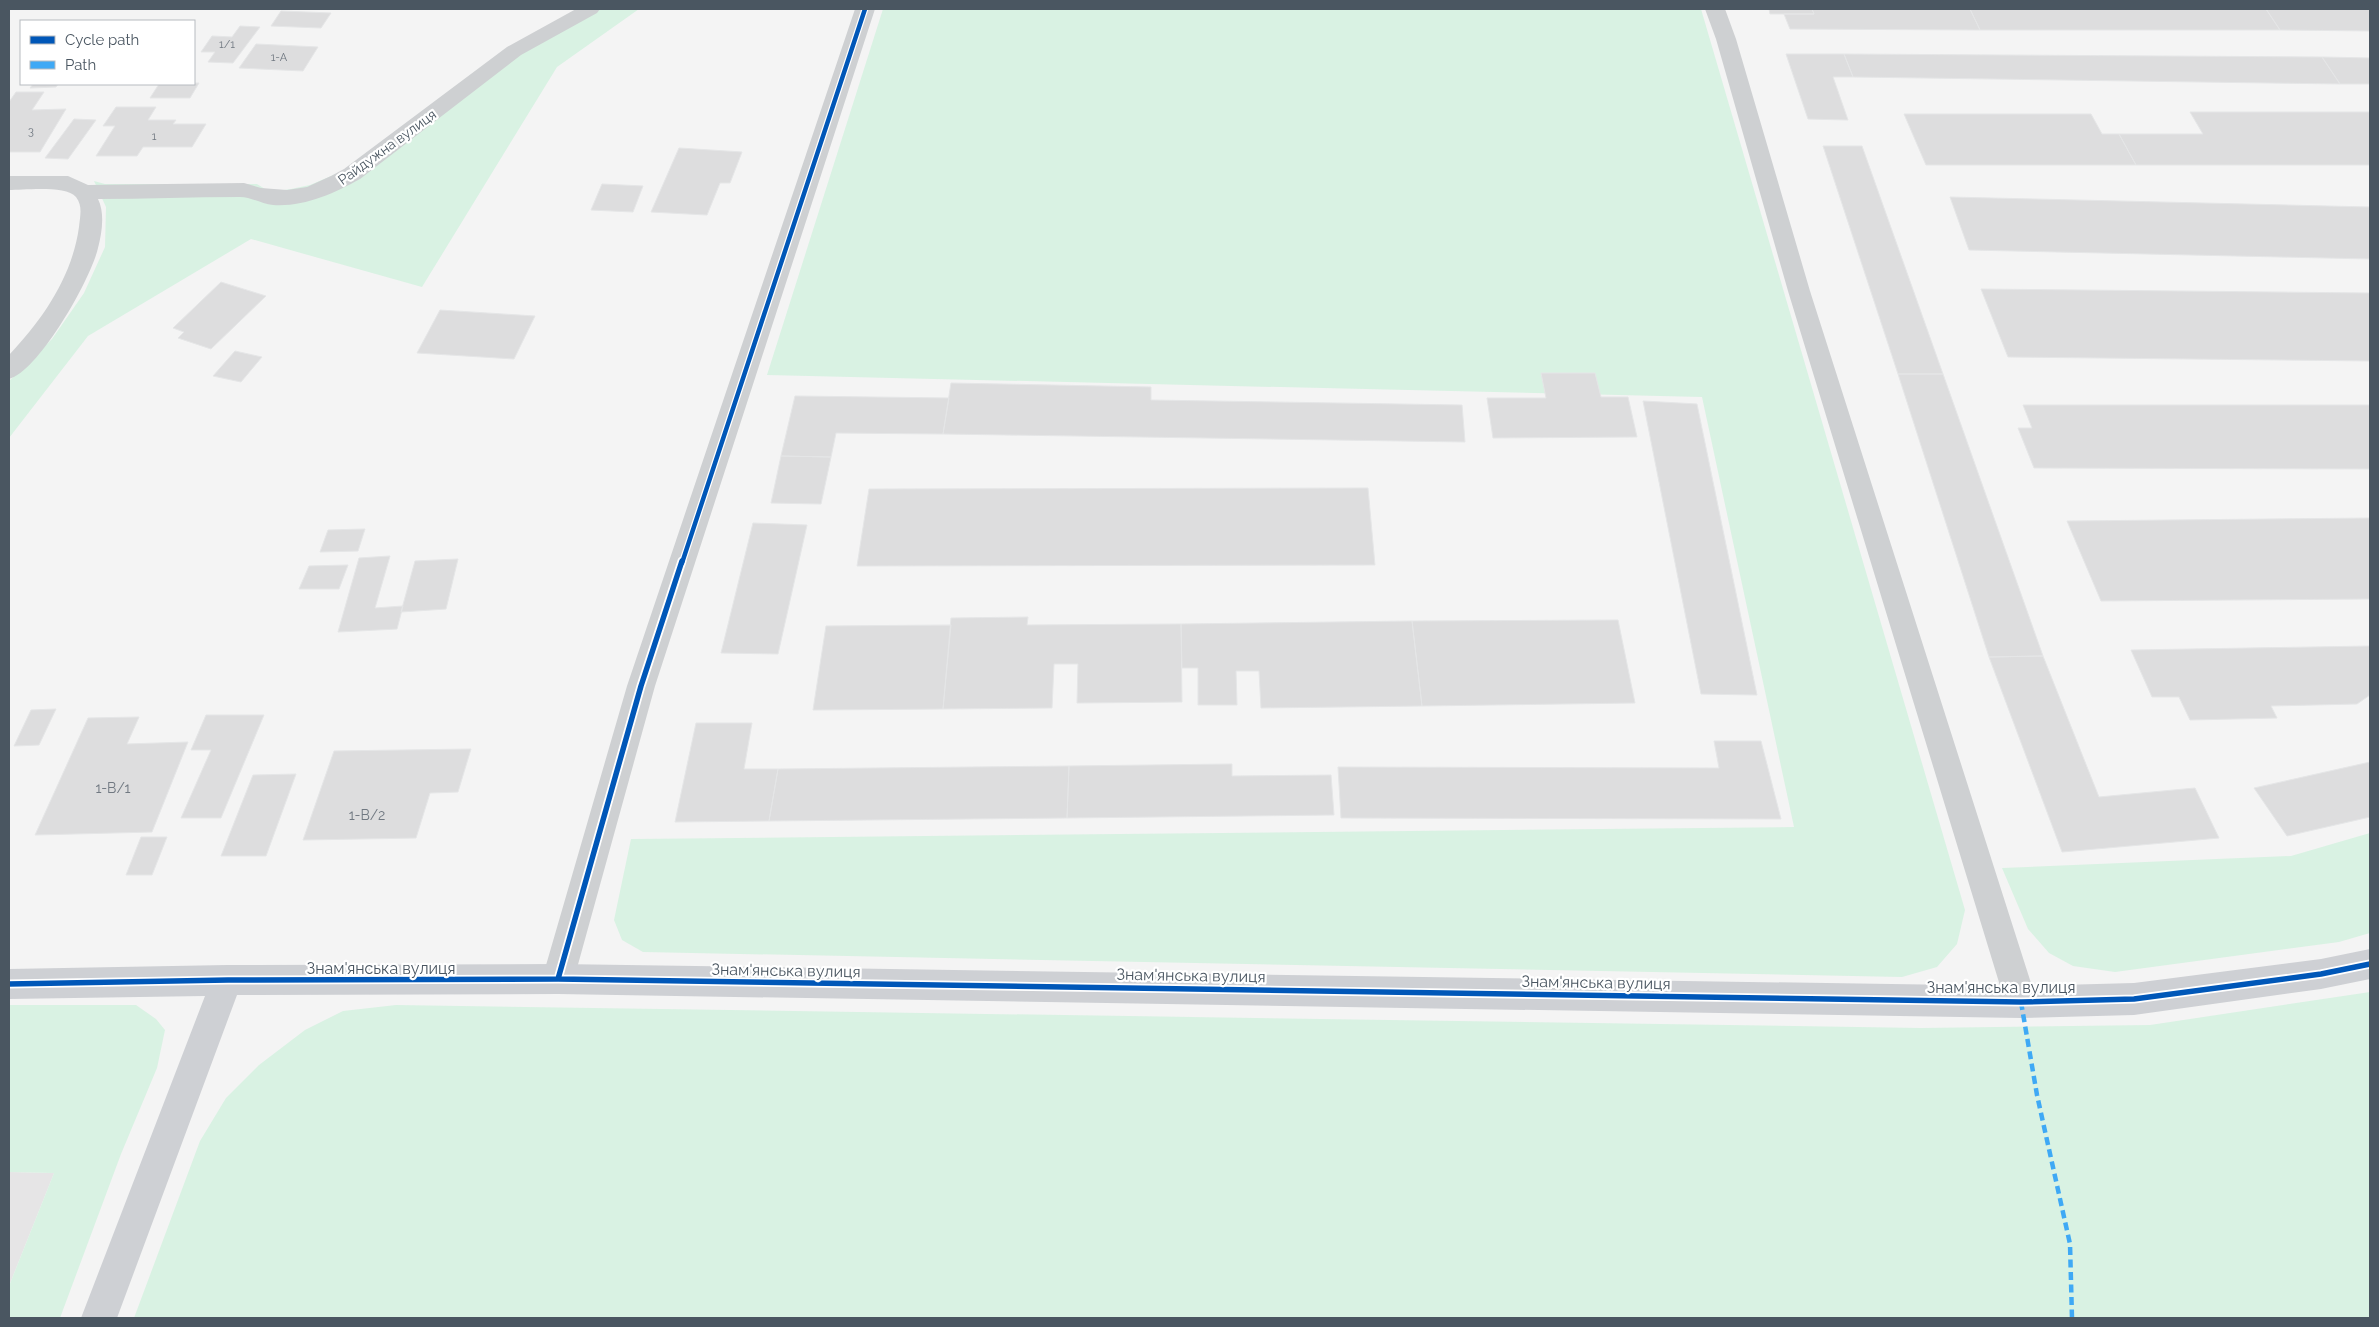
<svg xmlns="http://www.w3.org/2000/svg" width="2379" height="1327" font-family="Raleway,sans-serif">
<style>
.education{fill:#e6e5e6}
.green{fill:#d9f2e3}
.building{fill:#ddddde;stroke:#e5e6e7}
.lines{fill:none;stroke-linecap:round;stroke-linejoin:round}
.lane{fill:#ced0d2;fill-rule:evenodd}
.street{fill:#ced0d2;fill-rule:evenodd}
.secondary{fill:#ced0d4;fill-rule:evenodd}
.quiet{stroke:#3fa9f5;stroke-width:4.5;stroke-dasharray:8 4.5;stroke-linecap:butt}
.cycleway-far1-casing{stroke:#fff;stroke-width:7}
.cycleway-casing{stroke:#fff;stroke-width:9}
.cycleway-far1{stroke:#0057b8;stroke-width:4.5}
.cycleway{stroke:#0057b8;stroke-width:5.5}
.labels{text-anchor:middle;stroke-width:4.5;stroke-linejoin:round;paint-order:stroke}
.far-number-label{font-size:11px;fill:#707881}
.far-street-label{font-size:14px;fill:#4a5661;stroke:#fff}
.number-label{font-size:14px;fill:#707881}
.street-label{font-size:16px;fill:#4a5661;stroke:#fff}
</style>
<rect width="100%" height="100%" fill="#f4f4f4"/>
<path class="education" d="M9 1172 54 1173 9 1286Z"/>
<path class="green" d="M579 9H639L557 67 422 287 251 239 88 336 9 438V381L52 339 84 293 105 247 106 207 94 181 105 184H257L265 189 277 191 291 189 310 185 345 170 510 47Z
M883 9H1701L1965 910 1957 944 1937 967 1902 977 643 952 622 940 614 920 631 839 1794 827 1702 397 767 375Z
M2370 833V933L2339 942 2115 972 2073 966 2049 953 2028 929 2002 868 2291 856Z
M2370 992V1318H134L200 1141 226 1098 259 1065 305 1030 343 1011 396 1005 1921 1028 2150 1025Z
M9 1005H136L156 1019 165 1030 157 1068 121 1154 60 1318H9V1286L54 1173 9 1172Z"/>
<path class="building" d="M1769 9H1812L1814 14H1770Z
M1812 9H1970L1980 30 1790 29 1784 14H1814Z
M1970 9H2266L2280 30H1980Z
M2266 9H2370V31L2280 30Z
M281 11 331 13 321 28 271 26Z
M240 26 260 27 233 63 208 62 215 52H201L212 36 232 37Z
M256 44 318 47 303 71 239 68Z
M1786 54H1844L1853 77H1833L1848 120 1808 119Z
M1844 54 2322 57 2340 84 1853 77Z
M2322 57 2370 58V84H2340Z
M199 83 190 98H150L159 84Z
M33 84H58L56 87 30 88Z
M16 92H44L32 110 66 109 40 152H9V102Z
M116 107H156L148 120H176L173 124H206L192 147H143L137 156H96L115 126H103Z
M2190 112H2370V165H2136L2119 134H2203Z
M1904 114H2091L2102 134H2119L2136 165H1926Z
M74 119 96 120 68 159 45 158Z
M1823 146H1862L1943 374H1898Z
M679 148 742 152 730 183H720L707 215 651 212Z
M602 184 643 186 633 212 591 210Z
M1950 197 2370 207V259L1969 250Z
M221 282 266 296 211 349 178 338 184 332 173 328Z
M1981 289 2370 293V361L2008 357Z
M440 310 535 316 514 359 417 353Z
M235 351 262 357 241 382 213 376Z
M1541 373H1595L1601 397H1628L1637 437 1493 438 1487 398H1546Z
M1898 374H1943L2043 656 1989 657Z
M951 383 1151 387V400L1462 405 1465 442 943 434Z
M795 396 949 398 943 434 836 433 831 457 781 456Z
M1643 401 1697 404 1757 695 1701 694Z
M2023 405H2370V469L2034 468 2018 428H2032Z
M781 456 831 457 821 504 771 503Z
M1368 488 1375 565 857 566 869 489Z
M2370 518V599L2101 601 2067 521Z
M753 523 807 525 778 654 721 653Z
M365 529 358 551 320 552 328 530Z
M390 556 375 608 403 606 397 629 338 632 359 558Z
M458 559 446 609 401 612 415 561Z
M348 565 339 589H299L309 566Z
M1028 617 1027 625 1181 624 1182 702 1077 703 1078 664H1054L1052 708 943 709 951 618Z
M1618 620 1635 703 1422 706 1412 621Z
M1412 621 1422 706 1261 708 1259 671H1236L1237 705H1198V668H1182L1181 624Z
M951 625 943 709 813 710 826 626Z
M2370 646V695L2357 704 2271 706 2277 718 2190 720 2179 697H2152L2131 650Z
M2043 656 2099 797 2195 788 2219 838 2062 852 1989 657Z
M56 709 39 745 14 746 31 710Z
M206 715H264L221 818H181L211 750H191Z
M139 717 127 744 188 742 152 832 35 835 88 718Z
M696 723H752L744 769H778L769 821 675 822Z
M1714 741H1761L1781 819 1341 818 1338 767 1719 768Z
M471 749 458 792 430 793 416 838 303 840 334 751Z
M2370 762V817L2287 836 2254 788Z
M1232 764V776L1331 775 1334 815 1067 818 1069 766Z
M1069 766 1067 818 769 821 778 769Z
M296 774 266 856H221L253 775Z
M141 837H167L152 875H126Z"/>
<g class="lines">
<path class="lane" d="M1705 9H1725L1736 39 1810 291 2037 1002 2032 1013 2021 1018 2010 1013 2005 1002 1788 291 1716 39Z"/>
<path class="street" d="M576 9H600L597 13 521 55 360 179C333 194 304 207 273 205 262 204 251 197 240 197 192 197 145 199 98 199 105 213 102 233 98 248 91 279 39 371 9 379V355C43 319 72 277 79 227 80 216 83 206 76 197 66 185 24 190 9 190V176H68L88 185 244 183 261 188 287 190 307 187 331 176 344 169 507 47Z
M855 9H875L655 686 574 979 569 990 558 994 547 990 542 979 627 686Z"/>
<path class="secondary" d="M2370 949V979L2321 989 2134 1015 2021 1018 558 994 237 995 117 1318H81L205 996 9 999V969L227 965 558 964 2021 986 2134 983 2321 959Z"/>
<path class="quiet" d="M2021 1002 2037 1095 2070 1244 2072 1318"/>
<g class="cycleway-far1-casing">
<path id="cycleway-far1" d="M682 563 865 9"/>
</g>
<g class="cycleway-casing">
<path id="cycleway" d="M558 979 641 686 682 561
M9 984 228 980 558 979 2021 1002 2134 999 2321 974 2370 964"/>
</g>
<use href="#cycleway-far1" class="cycleway-far1"/>
<use href="#cycleway" class="cycleway"/>
</g>
<g class="labels">
<g class="far-number-label">
<text x="227" y="48">1/1</text>
<text x="279" y="61">1-А</text>
<text x="31" y="135">3</text>
<text x="154" y="140">1</text>
</g>
<g class="far-street-label">
<text transform="translate(387 147) rotate(-36)" y="5">Райдужна вулиця</text>
</g>
<g class="number-label">
<text x="113" y="793">1-В/1</text>
<text x="367" y="820">1-В/2</text>
</g>
<g class="street-label">
<text x="381" y="974">Знам'янська вулиця</text>
<text transform="translate(786 970) rotate(1)" y="6">Знам'янська вулиця</text>
<text transform="translate(1191 975) rotate(1)" y="6">Знам'янська вулиця</text>
<text transform="translate(1596 982) rotate(1)" y="6">Знам'янська вулиця</text>
<text x="2001" y="993">Знам'янська вулиця</text>
</g>
</g>
<rect width="2379" height="1327" fill="none" stroke="#4a5661" stroke-width="20"/>
<rect x="20" y="20" width="175" height="65" fill="#ffffff" stroke="#b7bbc0"/>
<rect x="30" y="36" width="25" height="8" fill="#0057b8" stroke="#b7bbc0"/>
<text x="65" y="45" font-size="15" fill="#4a5661">Cycle path</text>
<rect x="30" y="61" width="25" height="8" fill="#3fa9f5" stroke="#b7bbc0"/>
<text x="65" y="70" font-size="15" fill="#4a5661">Path</text>
</svg>
